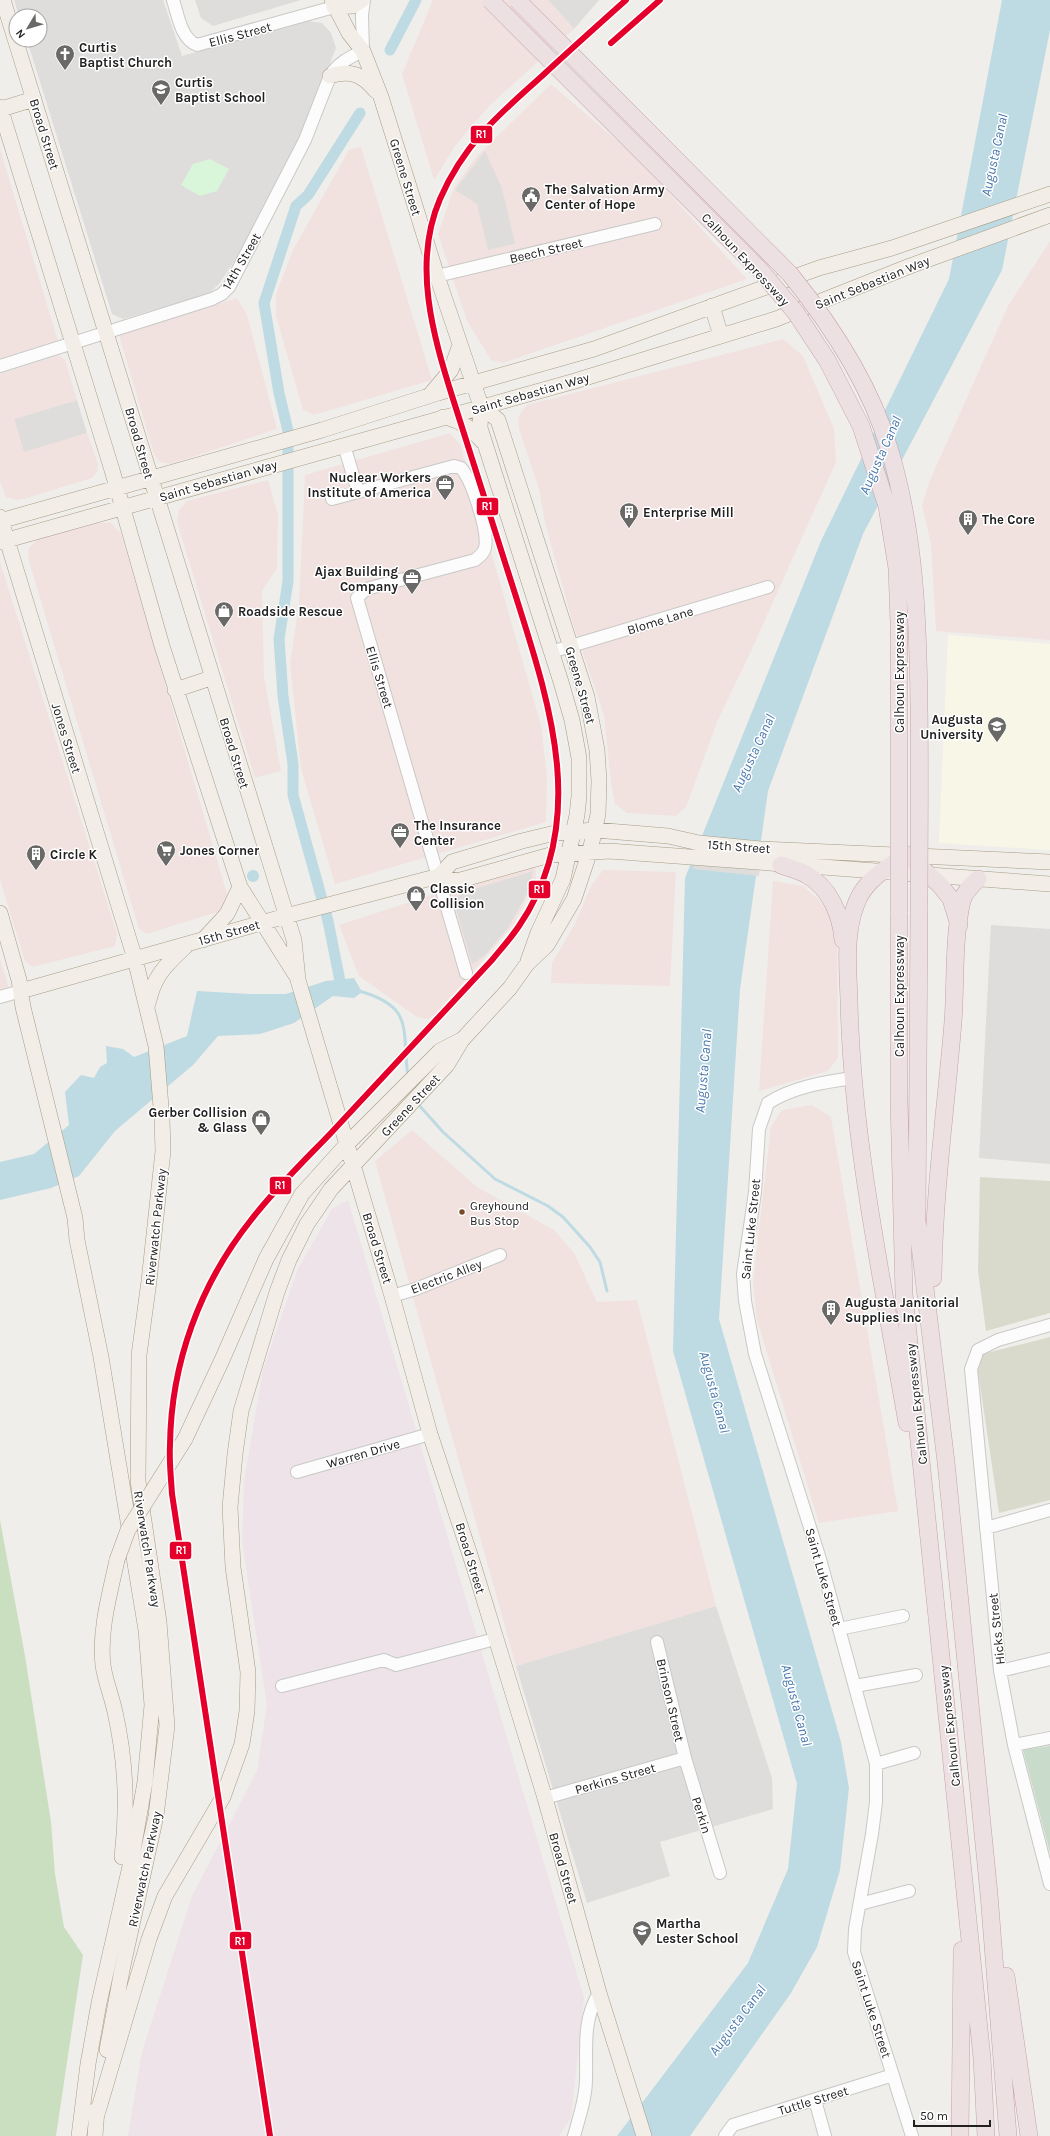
<svg xmlns="http://www.w3.org/2000/svg" width="1050" height="2136" font-family="Karla,sans-serif">
<style>
.residential{fill:#dfdddb}
.commercial{fill:#f1e2e0}
.industrial{fill:#ede3e8}
.education{fill:#f8f7e7}
.religious{fill:#dedddb}
.construction{fill:#d9d9cc}
.forest{fill:#cadec0}
.cemetery{fill:#c9dbca}
.park{fill:#d9f5da}
.water{fill:#bedae2}
.pier{fill:#dedddc}
.lines{fill:none;stroke-linecap:round;stroke-linejoin:round}
.stream{stroke:#bedae2;stroke-width:3}
.canal{stroke:#bedae2;stroke-width:11}
.minor-casing{stroke:#c8c8c6;stroke-width:14}
.major-casing{stroke:#a79d86;stroke-width:16}
.highway-casing{stroke:#c6a1ab;stroke-width:18}
.minor{stroke:#fdfcfc;stroke-width:12}
.major{stroke:#f2ede7;stroke-width:15}
.highway{stroke:#ece0e2;stroke-width:17}
.major-bridge-casing{stroke:#a79d86;stroke-width:16;stroke-linecap:butt}
.highway-bridge-casing{stroke:#c6a1ab;stroke-width:18;stroke-linecap:butt}
.major-bridge{stroke:#f2ede7;stroke-width:15}
.highway-bridge{stroke:#ece0e2;stroke-width:17}
.rail-1-casing{stroke:#fff;stroke-width:9}
.rail-1{stroke:#e4002b;stroke-width:6}
.bus-dot{fill:#7a4b2a;stroke:#fff;stroke-width:1.5}
.labels{text-anchor:middle;stroke-width:3;stroke-linejoin:round;paint-order:stroke}
.bus-label{font-size:12px;fill:#212121;stroke:#fff;text-anchor:start}
.street-label{font-size:13px;fill:#212121;stroke:#fff}
.poi-label{font-size:13px;font-weight:bold;fill:#212121;stroke:#fff;text-anchor:start}
.water-label{font-size:14px;font-style:italic;fill:#4878ac;stroke:#fff}
.line-badge{stroke:#fff;stroke-width:1.5}
.badge-label{font-size:11px;text-anchor:middle;font-weight:bold;fill:#fff}
</style>
<rect width="100%" height="100%" fill="#f0eeea"/>
<path class="residential" d="M548 0H599L574 29Z
M77 400 87 433 24 453 14 419Z
M716 1606 772 1778 773 1809 660 1842 670 1876 587 1903 516 1666Z"/>
<path class="commercial" d="M433 0H548L574 29 490 105 455 146 434 180 402 74Z
M551 84 636 157 747 279 503 363 491 360 467 321 438 234 454 188 477 156Z
M361 147 432 380 314 415 303 410 276 316V294L293 250 349 150Z
M0 149 58 341 0 359Z
M1050 241V640L936 631 931 544 922 505 930 480 1008 306Z
M237 298 247 315 277 429 171 464 160 462 154 454 119 335Z
M783 339 803 356 834 429 836 462 751 651 717 722 686 807 676 816 627 813 615 804 611 783 604 715 573 624 545 523 539 489 519 429 518 419 521 412 527 405Z
M59 355 65 360 77 400 14 419 24 452 87 433 98 464 97 472 92 478 24 499 16 500 6 497 0 481V374Z
M450 433 460 444 541 725 547 777 546 822 335 884 301 769 290 663 299 605 305 475Z
M268 480 278 515 277 568 262 591 264 676 281 771 255 778 177 522 179 510 187 501Z
M99 523H111L121 534 227 894 225 907 217 912 147 934 139 929 28 558 29 548 39 538Z
M0 562 117 934 115 946 33 967 25 961 0 880Z
M535 867 536 878 514 924 437 1013 428 1019 417 1017 359 976 339 925 456 887Z
M603 870 676 872 670 986 551 983 552 963 575 924 591 886Z
M773 881 803 886 818 899 830 914 837 936 838 1058 828 1071 759 1091Z
M0 959 9 988 0 990Z
M812 1105 831 1117 898 1511 819 1523 757 1320 753 1282 771 1126 782 1110Z
M412 1130 477 1187 554 1230 574 1253 597 1302 637 1300 716 1606 516 1666 375 1161Z"/>
<path class="industrial" d="M348 1200 584 1998 571 2118 559 2136H128L142 2052 192 1896 257 1771 267 1705 242 1542 244 1481 263 1370 297 1271 332 1209Z"/>
<path class="education" d="M948 635 1050 644V850L939 843Z"/>
<path class="religious" d="M14 0H163L182 56 307 21 322 23 331 33 336 48 299 143 252 234 219 284 208 294 123 319 112 314 27 40H40V16H19Z
M195 0H301L213 26 201 18Z
M485 151 502 188 515 244 488 250 477 204 455 190Z
M533 871 528 892 508 928 485 955 472 964 454 902 461 893Z
M991 925 1050 929V1164L979 1158Z"/>
<path class="construction" d="M980 1177 1050 1181V1313L986 1331 978 1271Z
M1050 1337V1500L999 1513 978 1371 983 1354Z"/>
<path class="forest" d="M0 1520 25 1656 51 1822 55 1874 64 1927 83 1955 56 2136H0Z"/>
<path class="cemetery" d="M1050 1746V1853L1023 1750Z"/>
<path class="park" d="M210 159 229 169 217 191 200 196 181 185 193 164Z"/>
<path class="water" d="M1002 0H1050V30L1002 270 863 534 768 791 740 989 719 1319 841 1742 849 1788 840 1870 817 1947 791 1993 690 2136H617L748 1963 788 1869 797 1784 673 1351 685 878 821 541 949 279Z
M247 876a6 6 0 1 1 12 0a6 6 0 1 1-12 0Z
M354 978 362 992 354 998 333 996 294 1023 260 1034 218 1036 193 1065 115 1131 79 1176 51 1188 0 1200V1162L34 1154 69 1125 65 1092 81 1075 94 1078 100 1067 107 1063 106 1046 123 1049 134 1057 187 1036 197 991 250 994H286L326 981Z"/>
<path class="pier" d="M697 836 762 843 759 876 693 869Z"/>
<g class="lines">
<path class="stream" d="M359 991C416 1007 401 1030 408 1076
M418 1104 443 1132 495 1179 548 1206 563 1217 590 1247 600 1262 607 1291"/>
<path class="canal" d="M390 50 416 0
M333 987 341 986 328 921 293 795V764L283 696 279 639 288 581V431L279 393 264 303 296 206 308 195 360 113"/>
<g class="minor-casing">
<path id="minor" d="M173 0C178 15 181 39 197 45L334 7
M437 276 655 224
M0 366 212 299 222 294 229 287 305 140 330 76C338 63 350 57 363 51L362 15 364 0
M344 445 358 492
M332 499 454 466 461 468C472 480 489 532 485 548 484 553 480 556 475 560L370 588 364 591 357 598 466 973
M551 652 768 587
M0 997 21 991
M853 1078C824 1082 793 1087 768 1103L759 1129 755 1192 743 1274 745 1301 755 1354 820 1559 876 1764V1802L872 1834 855 1929 854 1952 912 2136
M392 1296 416 1289 500 1255
M1050 1325 998 1340 978 1350 971 1369 1000 1671 1014 1745 1050 1884
M297 1472 430 1434
M986 1528 1050 1510
M839 1629 903 1616
M657 1642 685 1758 720 1873
M1000 1671 1050 1659
M282 1686 384 1660 396 1665 495 1639
M855 1686 916 1675
M1014 1745 1050 1738
M876 1764 914 1753
M545 1798 685 1758
M860 1904 909 1891
M815 2100 825 2136
M574 2136C579 2118 586 2098 586 2079 587 2048 582 2021 599 1993
M725 2136 733 2125 893 2075"/>
</g>
<g class="major-casing">
<path id="major" d="M3 0 294 940 298 980 392 1296 430 1434 474 1567 545 1798 599 1993 644 2136
M332 0 349 33 363 51 381 97 437 276 481 406 480 428 561 682 572 720 579 758V796L577 815 563 879 538 933 528 961
M334 7 353 6 362 0
M330 76C351 69 363 75 376 91
M0 107 112 470 162 646 240 887 297 977
M1 109 34 99
M712 306 721 336
M430 395 451 370 460 345
M443 417C460 419 472 429 483 442
M0 517 135 959 156 1046 162 1119 163 1151 149 1281 139 1355 138 1481 159 1622 167 1726 156 1816 122 1970 107 2050
M0 521 322 430 438 393 594 349 819 268 892 248 1050 194
M0 542 575 381 776 319 910 266 1050 215
M175 690 211 678
M439 876 452 862 522 841 555 833 595 830 668 836 699 843 760 849 1050 862
M0 913 19 980 23 1007 75 1218 77 1240 101 1357 146 1630 152 1705 145 1782 131 1862 99 2003 88 2064 79 2136
M203 940 227 914 240 887
M21 991 286 916 439 876 457 881 550 855 609 851 1050 884
M148 1004C154 975 166 965 186 946
M185 1439 222 1360 266 1259 302 1194 347 1144 440 1051 461 1040
M117 1560C110 1593 99 1631 103 1665 105 1681 112 1697 115 1712 126 1761 128 1808 122 1857
M96 2118 149 1939 165 1896 223 1797 242 1744 247 1711 248 1672 233 1567 230 1507 235 1454 241 1411 277 1292 289 1260 307 1224 331 1189 447 1065 462 1040 510 988 527 964 547 945 574 899 590 851 598 814 599 781 597 750 587 697 498 420 481 406
M95 2136 97 2109"/>
</g>
<g class="highway-casing">
<path id="highway" d="M781 865C789 868 799 870 807 875 830 888 841 915 843 940
M919 911 917 1221 946 1462 989 1894 1008 2136
M899 912V1101L904 1294 982 2058 986 2136
M933 1278C934 1192 946 1107 953 1022 956 983 953 938 962 901 964 892 971 886 978 879
M907 1423C883 1283 852 1142 849 1000 848 968 844 935 856 904 864 881 887 867 907 855L940 885 951 899 959 925
M1006 1976 1029 2136
M960 2136 962 1950"/>
</g>
<use href="#minor" class="minor"/>
<use href="#major" class="major"/>
<use href="#highway" class="highway"/>
<g class="major-bridge-casing">
<path id="major-bridge" d="M117 1560 128 1530 185 1439"/>
</g>
<g class="highway-bridge-casing">
<path id="highway-bridge" d="M490 0 760 270 796 313 827 360 861 426 887 506 897 568 899 623V912
M517 0 790 274C832 326 870 384 889 448 915 533 918 619 919 707 920 775 919 843 919 911"/>
</g>
<use href="#major-bridge" class="major-bridge"/>
<use href="#highway-bridge" class="highway-bridge"/>
<g class="rail-1-casing">
<path id="rail-1" d="M611 43 660 0
M270 2136 172 1494C171 1478 169 1461 170 1445 171 1363 200 1284 251 1220 275 1189 303 1162 330 1134 384 1076 438 1018 492 960 501 949 511 938 519 926 589 824 551 707 517 600 496 533 474 466 453 399 433 335 412 264 440 199 464 144 498 115 542 76 570 50 598 25 626 0"/>
</g>
<use href="#rail-1" class="rail-1"/>
</g>
<defs>
<g id="church-pin" transform="scale(1)"><path d="M0 17L-7.5 6A9.5 9.5 0 1 1 7.5 6Z" fill="#696967" stroke="#fff"/><path d="M-1.2-6h2.4v3.5h3.3v2.4h-3.3V6h-2.4V-.1h-3.3v-2.4h3.3Z" fill="#fff"/></g>
<g id="school-pin" transform="scale(1)"><path d="M0 17L-7.5 6A9.5 9.5 0 1 1 7.5 6Z" fill="#696967" stroke="#fff"/><path d="M0-5L7-2L0 1L-7-2ZM-4 1L0 2.5L4 1V4Q0 6-4 4Z" fill="#fff"/></g>
<g id="civic-pin" transform="scale(1)"><path d="M0 17L-7.5 6A9.5 9.5 0 1 1 7.5 6Z" fill="#696967" stroke="#fff"/><path d="M-.6-6.5H3V-4.5H.6V-3L4-1V1h2V6H-6V1h2V-1L-.6-3ZM-1.2 2.5V6h2.4V2.5Z" fill="#fff"/></g>
<g id="office-pin" transform="scale(1)"><path d="M0 17L-7.5 6A9.5 9.5 0 1 1 7.5 6Z" fill="#696967" stroke="#fff"/><path d="M-6-3h4V-5.5h4V-3h4V5H-6ZM-1-4.5V-3h2v-1.5ZM-6 0V1H6V0Z" fill="#fff"/></g>
<g id="building-pin" transform="scale(1)"><path d="M0 17L-7.5 6A9.5 9.5 0 1 1 7.5 6Z" fill="#696967" stroke="#fff"/><path d="M-4-6H4V6H1V3H-1V6H-4ZM-2.5-4.3h1.7v1.8h-1.7ZM.8-4.3h1.7v1.8H.8ZM-2.5-1h1.7V.8h-1.7ZM.8-1h1.7V.8H.8Z" fill="#fff"/></g>
<g id="shop-pin" transform="scale(1)"><path d="M0 17L-7.5 6A9.5 9.5 0 1 1 7.5 6Z" fill="#696967" stroke="#fff"/><path d="M-5-2.5h2.3a2.7 3.5 0 0 1 5.4 0H5L5.5 6h-11ZM-1.5-2.5h3a1.5 2.3 0 0 0-3 0Z" fill="#fff"/></g>
<g id="university-pin" transform="scale(1)"><path d="M0 17L-7.5 6A9.5 9.5 0 1 1 7.5 6Z" fill="#696967" stroke="#fff"/><path d="M0-5L7-2L0 1L-7-2ZM-4 1L0 2.5L4 1V4Q0 6-4 4Z" fill="#fff"/></g>
<g id="supermarket-pin" transform="scale(1)"><path d="M0 17L-7.5 6A9.5 9.5 0 1 1 7.5 6Z" fill="#696967" stroke="#fff"/><path d="M-6-5.5h2.5l.6 2H6L4.5 2H-2.5L-4.4-4H-6ZM-1.5 3.2a1.3 1.3 0 1 0 .1 0ZM3 3.2a1.3 1.3 0 1 0 .1 0Z" fill="#fff"/></g>
</defs>
<g fill-rule="evenodd">
<use href="#church-pin" x="65" y="54"/>
<use href="#school-pin" x="161" y="89"/>
<use href="#civic-pin" x="531" y="196"/>
<use href="#office-pin" x="445" y="484"/>
<use href="#building-pin" x="629" y="512"/>
<use href="#building-pin" x="968" y="519"/>
<use href="#office-pin" x="412" y="578"/>
<use href="#shop-pin" x="224" y="611"/>
<use href="#university-pin" x="997" y="726"/>
<use href="#office-pin" x="400" y="832"/>
<use href="#supermarket-pin" x="166" y="850"/>
<use href="#building-pin" x="36" y="854"/>
<use href="#shop-pin" x="416" y="895"/>
<use href="#shop-pin" x="261" y="1119"/>
<use href="#building-pin" x="831" y="1309"/>
<use href="#school-pin" x="642" y="1930"/>
</g>
<circle class="bus-dot" cx="462" cy="1212" r="3.5"/>
<g class="labels">
<g class="bus-label">
<text x="470" y="1210">Greyhound<tspan x="470" dy="15">Bus Stop</tspan></text>
</g>
<g class="street-label">
<text transform="translate(240 34) rotate(-15)" y="5">Ellis Street</text>
<text transform="translate(45 134) rotate(73)" y="5">Broad Street</text>
<text transform="translate(406 177) rotate(73)" y="5">Greene Street</text>
<text transform="translate(546 250) rotate(-13)" y="5">Beech Street</text>
<text transform="translate(746 259) rotate(47)" y="5">Calhoun Expressway</text>
<text transform="translate(241 261) rotate(-60)" y="5">14th Street</text>
<text transform="translate(872 282) rotate(-22)" y="5">Saint Sebastian Way</text>
<text transform="translate(530 393) rotate(-16)" y="5">Saint Sebastian Way</text>
<text transform="translate(140 443) rotate(74)" y="5">Broad Street</text>
<text transform="translate(218 480) rotate(-16)" y="5">Saint Sebastian Way</text>
<text transform="translate(660 620) rotate(-17)" y="5">Blome Lane</text>
<text transform="translate(899 672) rotate(-90)" y="5">Calhoun Expressway</text>
<text transform="translate(380 677) rotate(73)" y="5">Ellis Street</text>
<text transform="translate(581 685) rotate(74)" y="5">Greene Street</text>
<text transform="translate(67 738) rotate(73)" y="5">Jones Street</text>
<text transform="translate(235 753) rotate(73)" y="5">Broad Street</text>
<text transform="translate(739 846) rotate(4)" y="5">15th Street</text>
<text transform="translate(229 932) rotate(-16)" y="5">15th Street</text>
<text transform="translate(899 996) rotate(-90)" y="5">Calhoun Expressway</text>
<text transform="translate(410 1105) rotate(-47)" y="5">Greene Street</text>
<text transform="translate(155 1227) rotate(-84)" y="5">Riverwatch Parkway</text>
<text transform="translate(750 1229) rotate(-84)" y="5">Saint Luke Street</text>
<text transform="translate(378 1248) rotate(73)" y="5">Broad Street</text>
<text transform="translate(446 1276) rotate(-21)" y="5">Electric Alley</text>
<text transform="translate(916 1404) rotate(-96)" y="5">Calhoun Expressway</text>
<text transform="translate(363 1453) rotate(-16)" y="5">Warren Drive</text>
<text transform="translate(148 1549) rotate(81)" y="5">Riverwatch Parkway</text>
<text transform="translate(471 1558) rotate(73)" y="5">Broad Street</text>
<text transform="translate(824 1577) rotate(74)" y="5">Saint Luke Street</text>
<text transform="translate(996 1629) rotate(-96)" y="5">Hicks Street</text>
<text transform="translate(671 1700) rotate(77)" y="5">Brinson Street</text>
<text transform="translate(949 1726) rotate(-96)" y="5">Calhoun Expressway</text>
<text transform="translate(615 1778) rotate(-16)" y="5">Perkins Street</text>
<text transform="translate(702 1815) rotate(73)" y="5">Perkin</text>
<text transform="translate(564 1868) rotate(74)" y="5">Broad Street</text>
<text transform="translate(144 1869) rotate(-78)" y="5">Riverwatch Parkway</text>
<text transform="translate(872 2009) rotate(72)" y="5">Saint Luke Street</text>
<text transform="translate(813 2100) rotate(-17)" y="5">Tuttle Street</text>
</g>
<g class="poi-label">
<text x="79" y="52">Curtis<tspan x="79" dy="15">Baptist Church</tspan></text>
<text x="175" y="87">Curtis<tspan x="175" dy="15">Baptist School</tspan></text>
<text x="545" y="194">The Salvation Army<tspan x="545" dy="15">Center of Hope</tspan></text>
<text x="431" y="482" text-anchor="end">Nuclear Workers<tspan x="431" dy="15">Institute of America</tspan></text>
<text x="643" y="517">Enterprise Mill</text>
<text x="982" y="524">The Core</text>
<text x="398" y="576" text-anchor="end">Ajax Building<tspan x="398" dy="15">Company</tspan></text>
<text x="238" y="616">Roadside Rescue</text>
<text x="983" y="724" text-anchor="end">Augusta<tspan x="983" dy="15">University</tspan></text>
<text x="414" y="830">The Insurance<tspan x="414" dy="15">Center</tspan></text>
<text x="180" y="855">Jones Corner</text>
<text x="50" y="859">Circle K</text>
<text x="430" y="893">Classic<tspan x="430" dy="15">Collision</tspan></text>
<text x="247" y="1117" text-anchor="end">Gerber Collision<tspan x="247" dy="15">&amp; Glass</tspan></text>
<text x="845" y="1307">Augusta Janitorial<tspan x="845" dy="15">Supplies Inc</tspan></text>
<text x="656" y="1928">Martha<tspan x="656" dy="15">Lester School</tspan></text>
</g>
<g class="water-label">
<text transform="translate(994 155) rotate(-78)" y="5">Augusta Canal</text>
<text transform="translate(880 455) rotate(-66)" y="5">Augusta Canal</text>
<text transform="translate(753 753) rotate(-65)" y="5">Augusta Canal</text>
<text transform="translate(703 1071) rotate(-85)" y="5">Augusta Canal</text>
<text transform="translate(715 1392) rotate(75)" y="5">Augusta Canal</text>
<text transform="translate(797 1705) rotate(75)" y="5">Augusta Canal</text>
<text transform="translate(737 2020) rotate(-53)" y="5">Augusta Canal</text>
</g>
</g>
<g class="line-badge">
<rect x="470" y="125" width="23" height="19" rx="4" fill="#e4002b"/>
<rect x="476" y="497" width="23" height="19" rx="4" fill="#e4002b"/>
<rect x="528" y="880" width="23" height="19" rx="4" fill="#e4002b"/>
<rect x="269" y="1176" width="23" height="19" rx="4" fill="#e4002b"/>
<rect x="169" y="1541" width="23" height="19" rx="4" fill="#e4002b"/>
<rect x="229" y="1931" width="23" height="19" rx="4" fill="#e4002b"/>
</g>
<g class="badge-label">
<text x="481" y="138">R1</text>
<text x="487" y="510">R1</text>
<text x="539" y="893">R1</text>
<text x="280" y="1189">R1</text>
<text x="181" y="1554">R1</text>
<text x="240" y="1945">R1</text>
</g>
<g transform="translate(28 28) rotate(232)"><circle r="19" fill="#ffffff" stroke="#a6a6a6"/>
<path d="M0-3L7 15L0 10L-7 15Z" fill="#696967"/>
<text y="-6" font-size="11" font-weight="bold" text-anchor="middle" fill="#212121">N</text>
</g>
<path d="M914 2120v6h76v-6" fill="none" stroke="#212121" stroke-width="2"/>
<text x="920" y="2120" font-size="12" fill="#212121" stroke="#ffffff" stroke-width="3" paint-order="stroke">50 m</text>
</svg>
